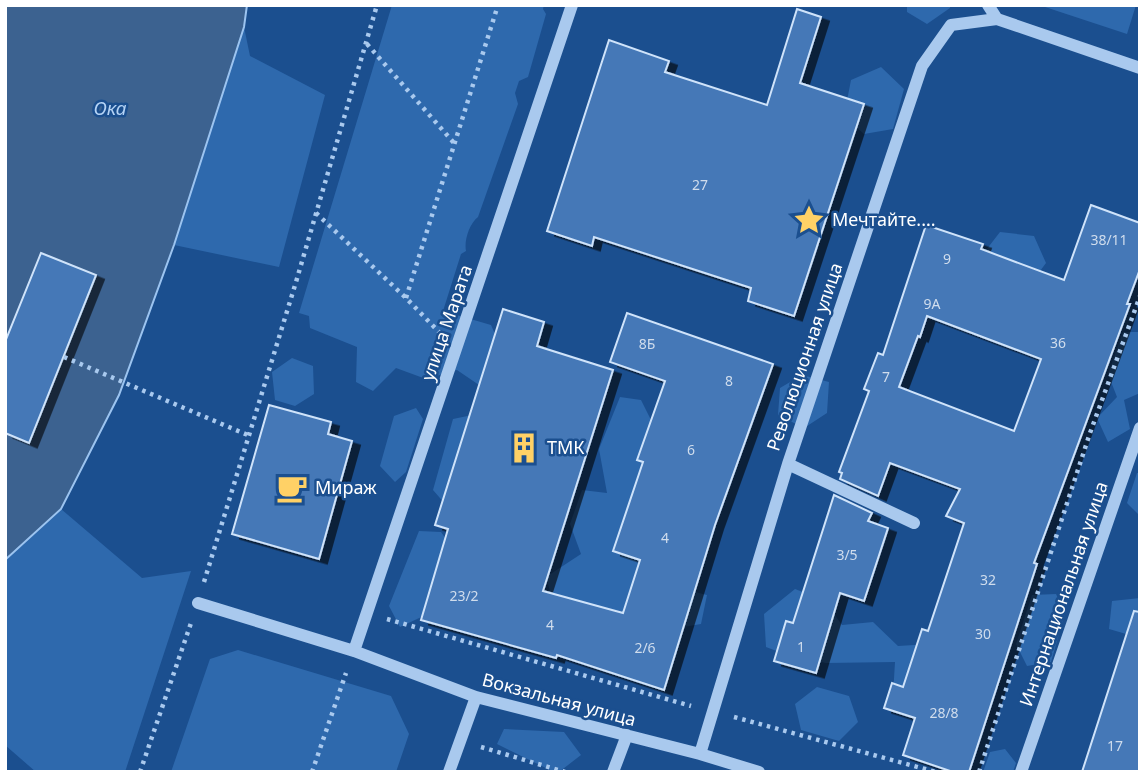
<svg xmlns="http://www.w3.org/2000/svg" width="1145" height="777" font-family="'Noto Sans',sans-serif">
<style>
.green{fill:#2e69ad}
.water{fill:#3c6290;stroke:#9cc4f0;stroke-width:2}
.building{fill:#4478b7;stroke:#cfe3fa;stroke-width:2;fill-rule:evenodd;filter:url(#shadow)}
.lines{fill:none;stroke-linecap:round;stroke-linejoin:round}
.path{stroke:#a9c9ee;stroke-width:4.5;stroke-dasharray:3.5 5;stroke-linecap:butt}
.minor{stroke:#a9c9ee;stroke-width:12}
.labels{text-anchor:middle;stroke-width:5;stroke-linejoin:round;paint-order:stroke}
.number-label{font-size:14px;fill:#d0dded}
.poi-label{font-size:18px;fill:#fff;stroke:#1b4f8f;text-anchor:start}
.street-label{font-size:18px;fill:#fff;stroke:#1b4f8f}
.water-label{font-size:19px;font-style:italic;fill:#b5d3f5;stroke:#1b4f8f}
</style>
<defs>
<filter id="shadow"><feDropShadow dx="8" dy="4.5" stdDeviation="0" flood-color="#0009"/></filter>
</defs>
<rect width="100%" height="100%" fill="#1b4f8f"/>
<path class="green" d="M392 5H544L543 9 546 14 528 77 519 81 515 93 518 104 478 217C469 224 464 241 466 251L461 254 443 311 491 325 509 366 502 387 479 385 457 370 426 379 396 368 373 391 356 382 357 347 310 328 309 316 299 313Z
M907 5H950V8L927 24 907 12Z
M1039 5H1136L1127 34Z
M244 27 250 56 325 95 279 267 174 245Z
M881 67 904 89 893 129 864 134 844 116 851 80Z
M1000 232 1034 236 1046 263 1026 290 983 254Z
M1123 332H1140V393L1124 400 1130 429 1108 442 1097 418 1117 397 1108 374Z
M292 358 313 366 314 394 295 406 275 400 272 372Z
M802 375 829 382 827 413 804 428 778 415 780 388Z
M620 397 641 400 664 446 666 585 707 595 701 624 671 629 604 652 555 609 546 577 581 554 570 524 582 490 607 493 599 449Z
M416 408 423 419 406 472 395 482 380 466 394 416Z
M477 414 446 505 433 490 453 419Z
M1137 473H1140V516L1127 503Z
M61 509 142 578 191 571 125 772H36L5 745V560Z
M419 531 441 532 451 546 432 612 400 627 389 606Z
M795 589 824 600 842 625 873 622 898 646 930 644 941 665 893 695 895 662 826 663 787 655 766 647 764 614Z
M1056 594 1065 613 1051 662 1027 666 1016 644 1032 595Z
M1140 598V638L1109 629 1112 601Z
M238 650 391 696 409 734 396 772H171L210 659Z
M817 687 849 696 858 722 839 741 801 730 795 704Z
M504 729 564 732 581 755 559 772H554L497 744Z
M1005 749 1016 763 1013 772H983L990 752Z"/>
<path class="water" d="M5 5H247L244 27 174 245 119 395 61 509 5 560Z"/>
<path class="building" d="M797 9 821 17 800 83 864 104 794 316 748 301 751 288 594 237 592 246 547 231 609 40 669 61 665 72 767 105Z
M1091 205 1140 223V269L1127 304H1130L1034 563 1037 564 969 772H953L903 755 915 718 884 708 892 683 903 687 922 629 928 631 964 523 946 516 960 489 890 463 878 496 840 479 842 473 839 472 869 391 864 389 878 353 883 355 926 225 983 244 981 249 1064 280ZM927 316 1041 359 1014 431 899 387 918 336 920 337Z
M41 253 96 275 29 443 5 433V342Z
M503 309 544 322 537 346 613 370 543 591 623 613 640 560 613 551 643 462 637 460 665 381 610 362 627 313 773 364 715 525 664 690 557 655 556 658 421 620 448 529 435 525Z
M269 405 331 422 328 434 352 441 319 559 232 534Z
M834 495 872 513 868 521 888 528 864 601 840 593 816 673 774 661 786 621 793 623Z
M1134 611 1140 612V772H1082Z"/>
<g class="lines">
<path class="path" d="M367 44 454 143
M316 213 406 298 439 332
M406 298 498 5
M64 357 250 436
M204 582 296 282 377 5
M387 619 691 706
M734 717 936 772
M481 747 565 772
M140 772 191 623
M312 772 346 673
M979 772 1090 433 1140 296"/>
<path class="minor" d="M988 5 997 19 1140 68
M788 464 914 523
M198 603 354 651 476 697 700 754 759 772
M354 651 572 5
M700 754 788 464 922 66 951 25 997 19
M449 772 476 697
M613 772 627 735
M1021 772 1140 428"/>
</g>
<defs>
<g id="sight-bare" transform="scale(2.415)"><path d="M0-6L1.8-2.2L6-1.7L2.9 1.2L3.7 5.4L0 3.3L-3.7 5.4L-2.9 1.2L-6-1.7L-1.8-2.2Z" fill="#ffd166" stroke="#1b4f8f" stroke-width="2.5" paint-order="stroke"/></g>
<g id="building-bare" transform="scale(2.415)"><path d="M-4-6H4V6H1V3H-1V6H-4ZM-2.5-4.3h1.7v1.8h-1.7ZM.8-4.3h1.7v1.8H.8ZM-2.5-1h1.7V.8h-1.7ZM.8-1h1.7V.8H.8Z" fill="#ffd166" stroke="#1b4f8f" stroke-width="2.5" paint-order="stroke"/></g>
<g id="cafe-bare" transform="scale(2.415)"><path d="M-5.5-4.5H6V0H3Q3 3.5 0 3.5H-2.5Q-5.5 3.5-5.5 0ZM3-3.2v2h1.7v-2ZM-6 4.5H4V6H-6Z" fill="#ffd166" stroke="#1b4f8f" stroke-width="2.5" paint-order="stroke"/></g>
</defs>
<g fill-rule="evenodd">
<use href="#sight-bare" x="809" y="220"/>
<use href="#building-bare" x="524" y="448"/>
<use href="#cafe-bare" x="292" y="488"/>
</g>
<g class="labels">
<g class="number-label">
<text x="700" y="190">27</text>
<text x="1109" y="245">38/11</text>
<text x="947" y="264">9</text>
<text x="932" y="309">9А</text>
<text x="1058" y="348">36</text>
<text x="647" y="349">8Б</text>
<text x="886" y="382">7</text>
<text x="729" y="386">8</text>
<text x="691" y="455">6</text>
<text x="665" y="543">4</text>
<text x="847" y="560">3/5</text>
<text x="988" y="585">32</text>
<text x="464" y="601">23/2</text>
<text x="550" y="630">4</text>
<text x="983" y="639">30</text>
<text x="801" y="652">1</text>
<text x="645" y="653">2/6</text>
<text x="944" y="718">28/8</text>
<text x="1115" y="751">17</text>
</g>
<g class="poi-label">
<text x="832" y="226">Мечтайте....</text>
<text x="547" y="454">ТМК</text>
<text x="315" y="494">Мираж</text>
</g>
<g class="street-label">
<text transform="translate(447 323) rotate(-71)" y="6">улица Марата</text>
<text transform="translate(805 357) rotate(-71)" y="6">Революционная улица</text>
<text transform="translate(1064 594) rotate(-71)" y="6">Интернациональная улица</text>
<text transform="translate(559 700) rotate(15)" y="6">Вокзальная улица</text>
</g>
<g class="water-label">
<text x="110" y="115">Ока</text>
</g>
</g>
<rect width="1145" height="777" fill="none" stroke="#ffffff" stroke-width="14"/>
</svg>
